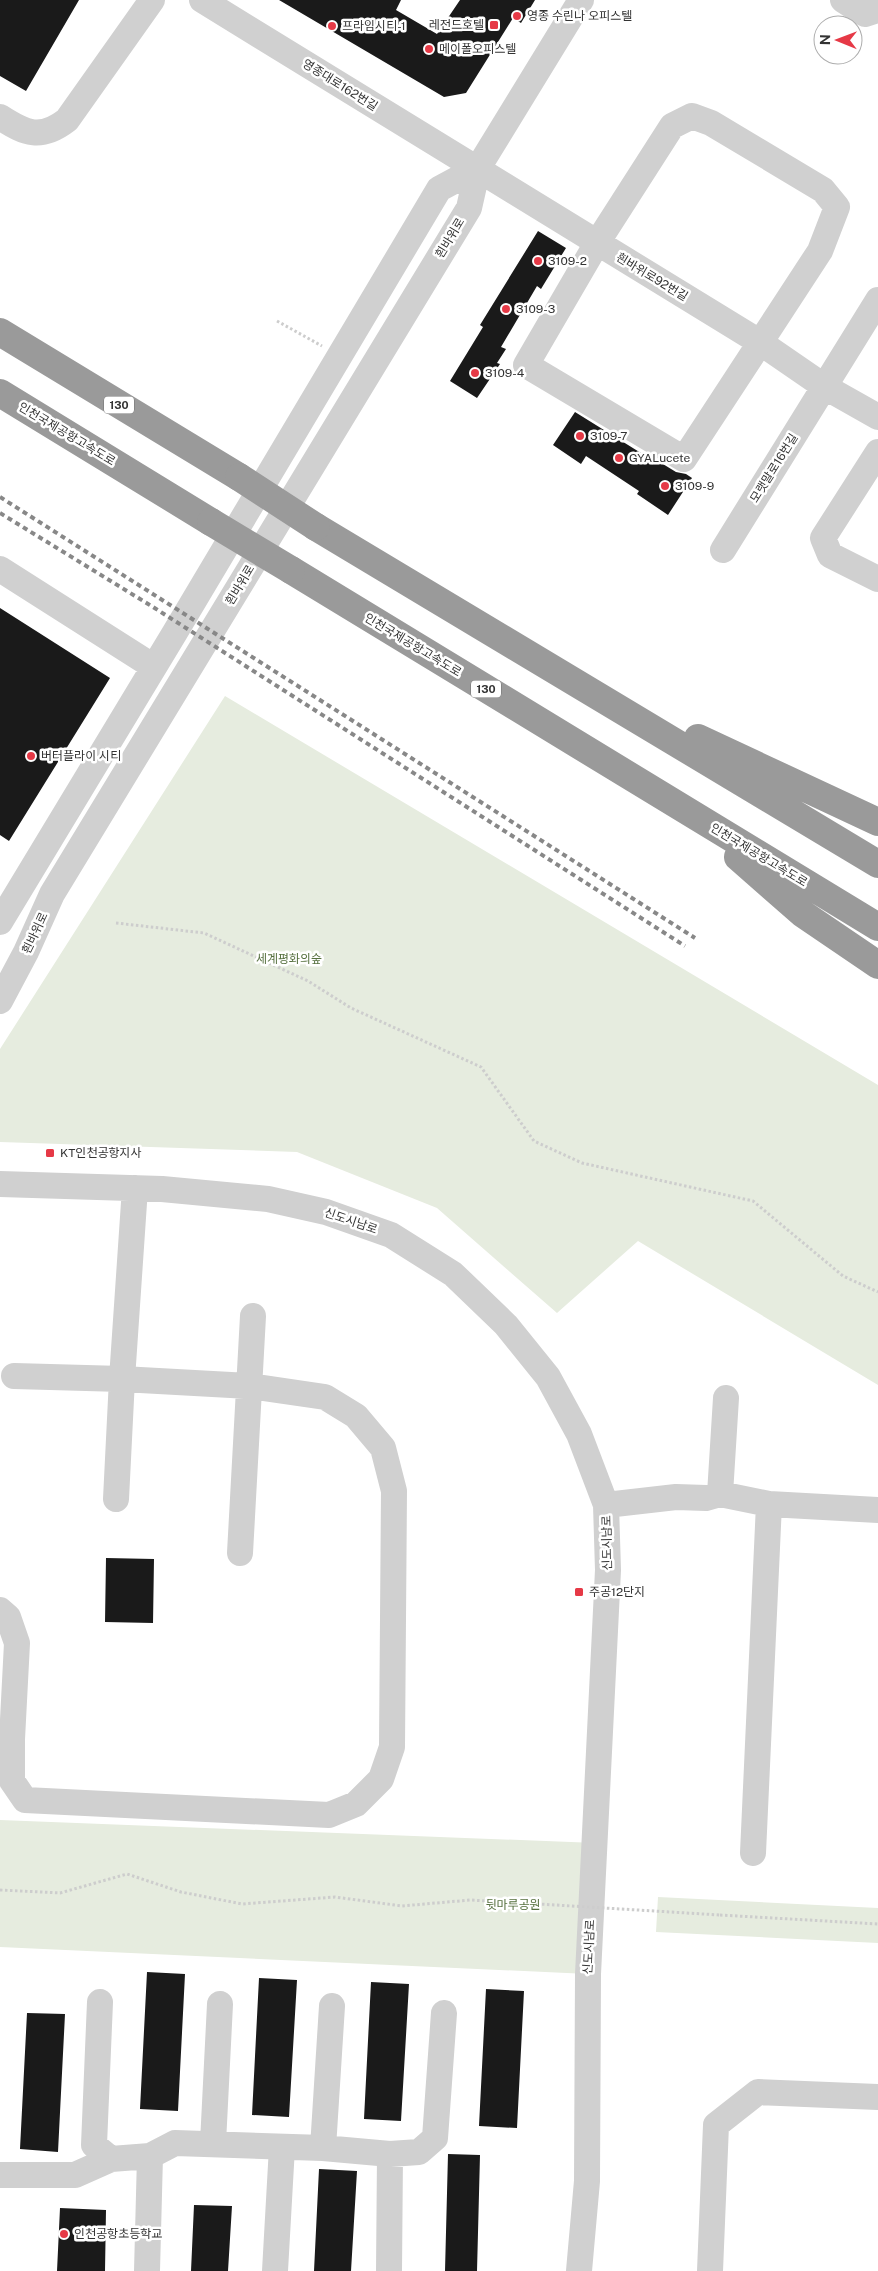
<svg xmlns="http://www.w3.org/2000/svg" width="878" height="2271" font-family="'Public Sans','Noto Sans KR',sans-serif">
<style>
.green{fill:#e6ecdf}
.building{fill:#1a1a1a}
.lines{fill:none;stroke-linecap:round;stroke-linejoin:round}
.path{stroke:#cdcdcd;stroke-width:3;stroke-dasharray:2.5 2.5;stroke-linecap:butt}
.minor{stroke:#d0d0d0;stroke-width:26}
.highway{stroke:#9a9a9a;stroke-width:28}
.rail{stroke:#888;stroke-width:4;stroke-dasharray:5 4;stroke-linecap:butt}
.path-bridge{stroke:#cdcdcd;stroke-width:3;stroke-dasharray:2.5 2.5;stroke-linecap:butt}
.highway-bridge{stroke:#9a9a9a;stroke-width:28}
.poi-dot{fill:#e63946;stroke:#fff;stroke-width:2}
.labels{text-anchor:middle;stroke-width:5;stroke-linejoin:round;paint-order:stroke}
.shield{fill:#fff;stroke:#707070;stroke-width:1}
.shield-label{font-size:11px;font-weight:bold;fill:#333}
.poi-label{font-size:12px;fill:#333;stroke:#fff;text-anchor:start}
.street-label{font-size:12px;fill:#333;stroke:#fff}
.park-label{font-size:12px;fill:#56703f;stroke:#fff}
</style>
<rect width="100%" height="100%" fill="#fff"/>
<path class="green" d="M225 696 878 1085V1385L638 1241 557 1313 437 1208 297 1152 0 1142V1049Z
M0 1820 596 1843 588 1974 0 1947Z
M658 1897 878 1908V1943L656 1932Z"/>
<path class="building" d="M0 0H79L26 91 0 76Z
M279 0H401L396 10 437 34 460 0H535L521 23 513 18 466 93 444 97Z
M538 231 566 248 541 289 537 286 501 347 506 349 497 363 500 364 477 398 450 381 483 327 480 325Z
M575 412 657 463 658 461 676 472 686 474 692 478 668 515 637 494 639 491 586 456 581 464 553 445Z
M0 608 110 678 9 841 0 835Z
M106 1558 154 1559 153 1623 105 1622Z
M147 1972 185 1974 178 2111 140 2109Z
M259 1978 297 1980 289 2117 252 2115Z
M371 1982 409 1984 401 2121 364 2119Z
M486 1989 524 1991 517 2128 479 2126Z
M27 2013 65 2014 58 2152 20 2149Z
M448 2154 480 2155 477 2271H445Z
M319 2169 357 2171 351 2271H314Z
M194 2205 232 2206 228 2271H191Z
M60 2208 106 2210 105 2271H57Z"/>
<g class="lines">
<path class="path" d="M277 321 322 346
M116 923 204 933 308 981 351 1008 481 1067 534 1141 582 1163 753 1201 843 1276 878 1292
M0 1890 60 1893 127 1874 181 1892 242 1904 335 1897 402 1906 470 1900 522 1903
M720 1915 878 1924"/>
<path class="minor" d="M202 0 761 343 825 387 878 417
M843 0 865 14 878 10
M692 116 711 123 823 190 837 207 820 251 684 459 526 365 597 243 672 126Z
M0 117C26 134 41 140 67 120L152 0
M878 452 823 538 830 555 878 579
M723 550 878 300
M0 569 154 667
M0 922 174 634 439 189 478 168
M0 1001 26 952 52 894 469 208 478 168 581 0
M0 1184 162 1189 268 1199 326 1212 391 1235 453 1274 506 1325 548 1377 579 1434 606 1505 608 1570 588 1974 587 2181 579 2271
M14 1376 122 1379 135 1188
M720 1494 726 1398
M769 1504 878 1510
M606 1505 676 1497 706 1498 720 1494 769 1504 753 1853
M240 1553 253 1316
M0 1610 8 1617 17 1643 12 1739V1781L25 1800 329 1815 356 1804 381 1779 392 1747 394 1491 383 1448 356 1416 325 1397 249 1386 122 1379 116 1499
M100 2002 94 2145 111 2159
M213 2143 220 2004
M323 2148 332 2006
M0 2175H75L111 2159 150 2156 175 2143 323 2148 390 2154 419 2152 435 2138 444 2013
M147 2271 150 2156
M275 2271 282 2147
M389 2271 390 2154
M710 2271 716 2125 758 2092 878 2097"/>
<path class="highway" d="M0 332 239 477
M0 393 211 522
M316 527 878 864
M291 570 878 927
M698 738 878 822
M738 857 803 914 878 965"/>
<path class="rail" d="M0 497 695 938
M0 513 153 607 685 946"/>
<path class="path-bridge" d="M522 1903 720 1915"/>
<path class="highway-bridge" d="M239 477 316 527
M211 522 291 570"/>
</g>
<g class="poi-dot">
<circle cx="517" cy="16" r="5"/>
<rect x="489" y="20" width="10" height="10" rx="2.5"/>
<circle cx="332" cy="26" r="5"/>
<circle cx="429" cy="49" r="5"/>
<circle cx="538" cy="261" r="5"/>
<circle cx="506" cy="309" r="5"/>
<circle cx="475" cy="373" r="5"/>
<circle cx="580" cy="436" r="5"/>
<circle cx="619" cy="458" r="5"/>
<circle cx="665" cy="486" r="5"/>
<circle cx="31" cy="756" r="5"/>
<rect x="45" y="1148" width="10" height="10" rx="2.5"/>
<rect x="574" y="1587" width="10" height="10" rx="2.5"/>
<circle cx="64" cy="2234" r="5"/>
</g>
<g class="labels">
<g class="shield">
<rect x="104" y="396.5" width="30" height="17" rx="4"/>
<rect x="471" y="680.5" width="30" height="17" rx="4"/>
</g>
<g class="shield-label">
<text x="119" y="409">130</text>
<text x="486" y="693">130</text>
</g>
<g class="poi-label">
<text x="527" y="20">영종 수린나 오피스텔</text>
<text x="484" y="29" text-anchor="end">레전드호텔</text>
<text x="342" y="30">프라임시티-1</text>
<text x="439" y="53">메이폴오피스텔</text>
<text x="548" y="265">3109-2</text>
<text x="516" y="313">3109-3</text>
<text x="485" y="377">3109-4</text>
<text x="590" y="440">3109-7</text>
<text x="629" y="462">GYALucete</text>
<text x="675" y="490">3109-9</text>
<text x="41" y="760">버터플라이 시티</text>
<text x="60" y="1157">KT인천공항지사</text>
<text x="589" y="1596">주공12단지</text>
<text x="74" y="2238">인천공항초등학교</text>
</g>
<g class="street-label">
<text transform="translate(340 85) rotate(32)" y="4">영종대로162번길</text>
<text transform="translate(450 238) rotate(-59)" y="4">흰바위로</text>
<text transform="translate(652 277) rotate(31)" y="4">흰바위로92번길</text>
<text transform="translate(67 434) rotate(31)" y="4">인천국제공항고속도로</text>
<text transform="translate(774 468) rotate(-58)" y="4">모랫말로16번길</text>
<text transform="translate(240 585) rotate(-59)" y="4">흰바위로</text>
<text transform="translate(413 645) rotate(31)" y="4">인천국제공항고속도로</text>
<text transform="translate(759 855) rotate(31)" y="4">인천국제공항고속도로</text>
<text transform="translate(35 933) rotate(-65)" y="4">흰바위로</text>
<text transform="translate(351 1221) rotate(19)" y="4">신도시남로</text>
<text transform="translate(607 1543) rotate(-91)" y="4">신도시남로</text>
<text transform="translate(589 1947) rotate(-87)" y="4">신도시남로</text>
</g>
<g class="park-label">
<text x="289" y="963">세계평화의숲</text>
<text x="513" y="1909">뒷마루공원</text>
</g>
</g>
<g transform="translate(838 40) rotate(271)"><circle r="24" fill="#ffffff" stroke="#adadad"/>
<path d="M0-4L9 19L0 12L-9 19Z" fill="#e63946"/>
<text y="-8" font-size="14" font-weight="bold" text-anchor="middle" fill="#333333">N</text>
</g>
</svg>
